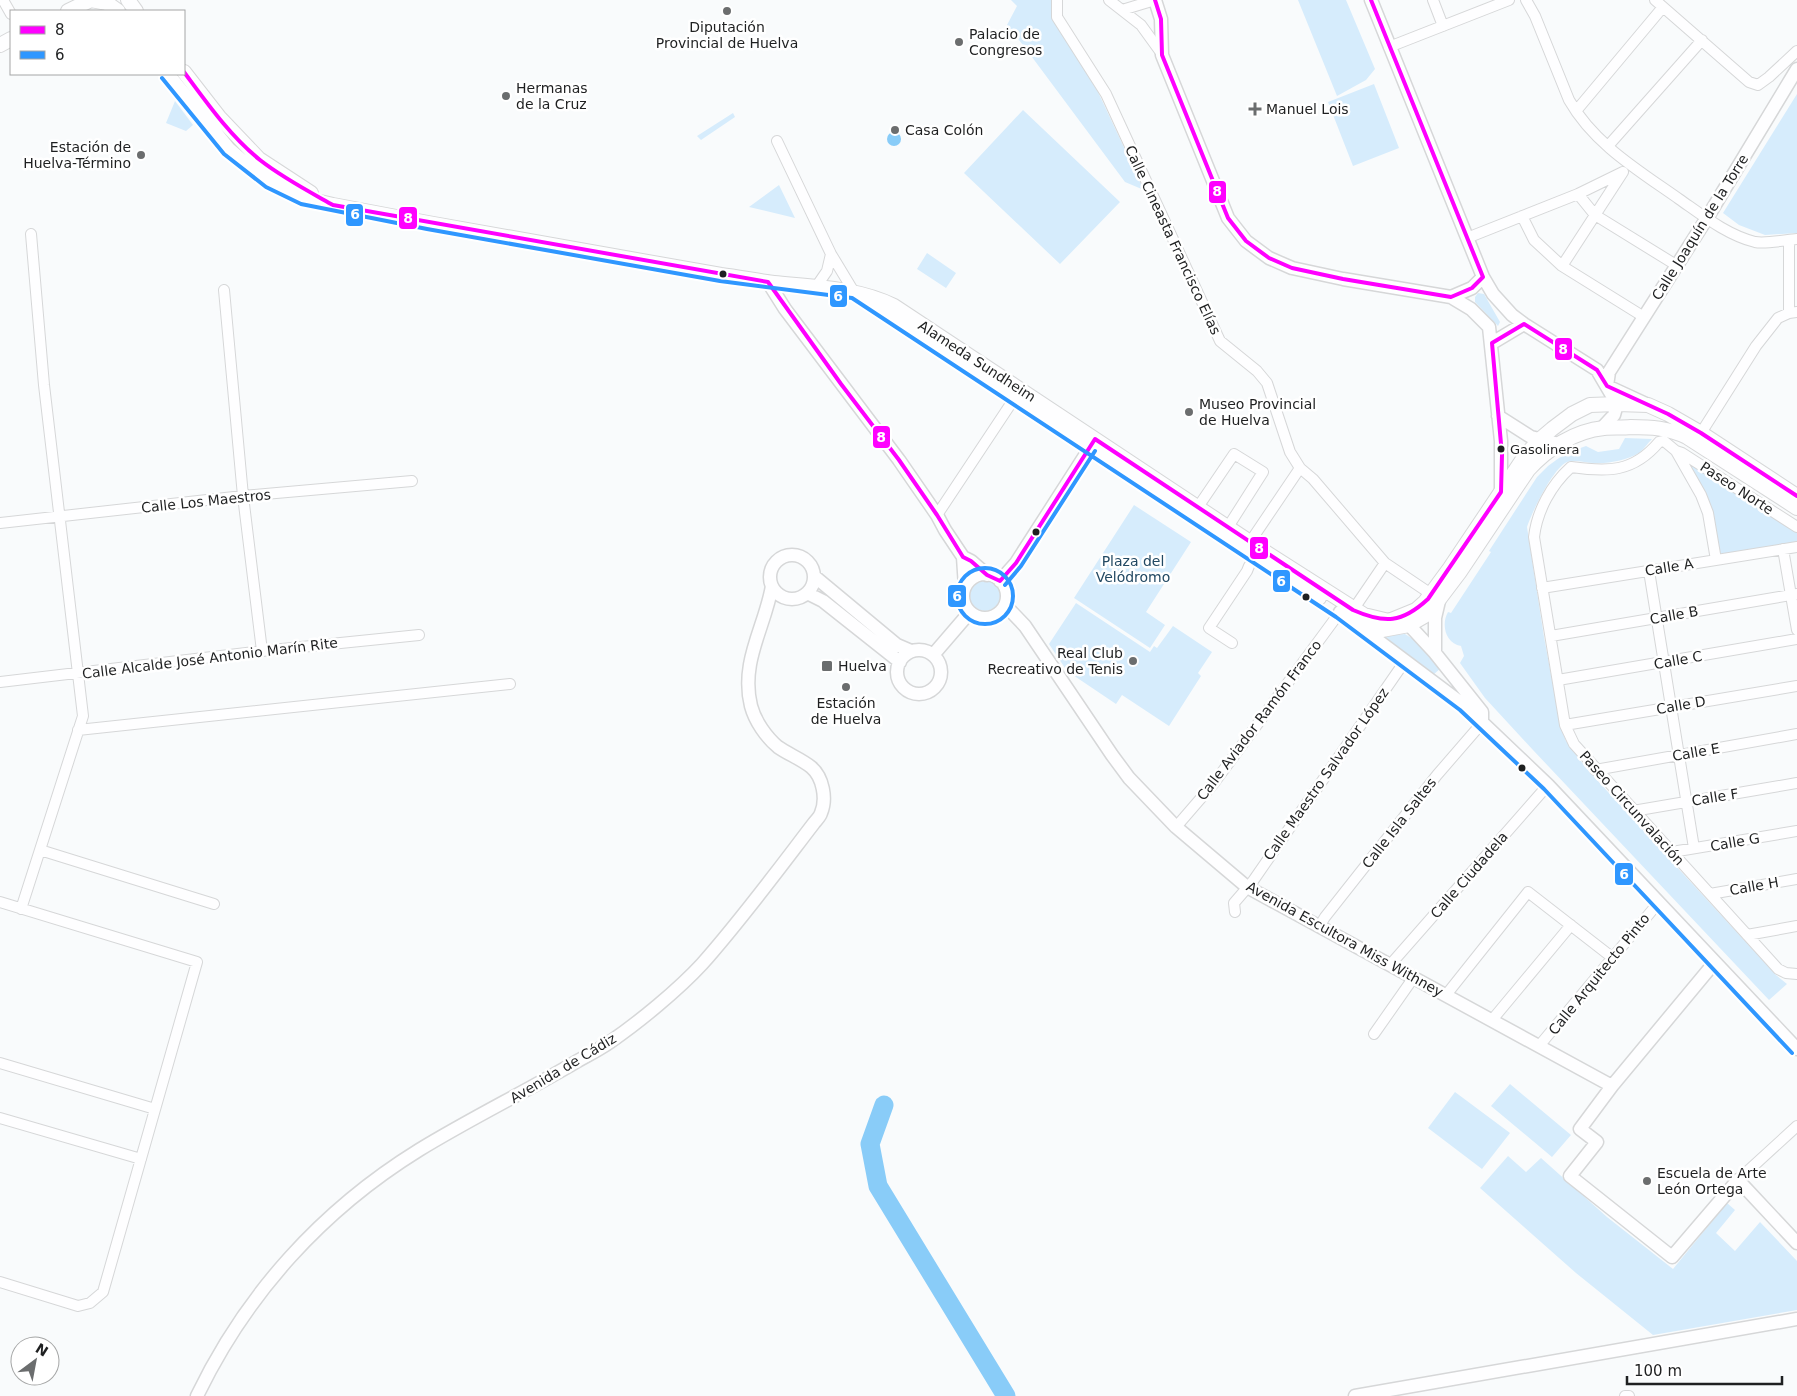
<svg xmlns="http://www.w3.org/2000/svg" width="1797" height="1396" font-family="'DejaVu Sans',sans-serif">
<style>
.green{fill:#d6ecfc}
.water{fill:#89ccf8}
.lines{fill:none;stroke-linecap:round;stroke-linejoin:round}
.river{stroke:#89ccf8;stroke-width:19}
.minor-casing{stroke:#d6d7d8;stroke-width:12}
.tertiary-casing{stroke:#d6d7d8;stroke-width:15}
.secondary-casing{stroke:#d6d7d8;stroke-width:16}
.minor{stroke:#fefeff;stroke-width:10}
.tertiary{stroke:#fefeff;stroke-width:12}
.secondary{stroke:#fefeff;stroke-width:14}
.bus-1-casing{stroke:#fff;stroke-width:8}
.bus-2-casing{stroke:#fff;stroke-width:8}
.bus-1{stroke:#f0f;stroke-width:4}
.bus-2{stroke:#2f97ff;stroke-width:4}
.poi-dot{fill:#6b6d6e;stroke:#fff;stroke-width:2}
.bus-dot{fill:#1f2021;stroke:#fff;stroke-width:2}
.labels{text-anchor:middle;stroke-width:5;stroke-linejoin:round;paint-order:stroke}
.bus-label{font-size:13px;fill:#1f2021;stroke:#fff;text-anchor:start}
.poi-label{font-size:14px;fill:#1f2021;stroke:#fff;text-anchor:start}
.street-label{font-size:14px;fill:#1f2021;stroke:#fff}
.park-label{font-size:14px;fill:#224963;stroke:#fff}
.line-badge{stroke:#fff;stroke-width:2}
.badge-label{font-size:14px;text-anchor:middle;font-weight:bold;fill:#fff}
</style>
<rect width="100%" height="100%" fill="#f9fbfc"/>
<path class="green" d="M1011 0H1051V15L1098 92 1144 190 1125 182 1026 49 1007 25 1017 6Z
M1298 0H1346L1375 69 1366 80 1337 96Z
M1374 84 1399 148 1353 166 1328 102Z
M1797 94V233L1765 235 1739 225 1723 213Z
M175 101 193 125 186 131 166 123Z
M1023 110 1120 202 1060 264 964 173Z
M733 113 735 117 701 140 697 136Z
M779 185 795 218 749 207Z
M927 253 956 273 946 288 917 269Z
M1478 293 1484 294 1500 322 1498 326 1475 302V297Z
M1625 438 1652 439C1648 443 1644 449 1639 453 1627 460 1608 464 1594 463 1586 463 1575 459 1567 462 1553 468 1532 512 1527 527L1544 637 1561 728 1566 741 1586 768 1776 975 1787 984 1769 1000 1533 750 1485 698 1460 663 1464 656 1461 646C1445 643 1441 624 1448 612L1451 613 1491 552 1489 551 1537 477 1548 466 1559 458 1572 451 1586 446 1598 452 1619 449Z
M1687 459 1797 531V543L1719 556 1685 462Z
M1134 505 1191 542 1146 612 1165 625 1150 648 1074 598Z
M970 596a15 15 0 1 1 30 0a15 15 0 1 1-30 0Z
M1076 603 1150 652 1154 646 1157 648 1173 626 1212 652 1198 673 1201 676 1169 726 1122 695 1116 704 1067 671 1049 644Z
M1405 634 1416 641 1441 668 1433 675 1380 636Z
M1510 1084 1571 1135 1552 1157 1491 1106Z
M1455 1092 1510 1133 1482 1169 1428 1128Z
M1508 1156 1526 1172 1541 1158 1607 1217 1673 1269 1727 1203 1735 1210 1716 1233 1735 1251 1760 1222 1797 1261V1310L1653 1335 1576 1273 1480 1188Z"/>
<path class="water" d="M887 139a7 7 0 1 1 14 0a7 7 0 1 1-14 0Z"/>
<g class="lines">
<path class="river" d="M884 1105 870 1144 878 1186 1006 1396"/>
<g class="minor-casing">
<path id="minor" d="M3 0 11 14
M1057 0V17L1106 94 1220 341 1257 371 1267 383 1290 452 1300 468 1313 479 1385 563 1431 594
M1109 0 1141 25 1162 54
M1433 0 1443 26
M1526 0 1535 16 1569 100C1594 144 1638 170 1679 199 1702 215 1727 235 1755 242 1766 244 1786 240 1797 239
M1655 0 1749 82 1758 85 1769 77 1797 51
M1122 10 1155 0
M1389 47 1509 0
M1576 111 1663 7
M777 141 831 254 854 292
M1608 146 1702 40
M1578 194 1595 215 1676 265
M1522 216 1534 240 1562 266 1644 317
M1467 238 1578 194 1623 172
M1789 240V313
M1562 266 1623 172
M816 287 827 271 831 254
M224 290 243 496 262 651
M1701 433 1756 346 1778 318 1789 313 1797 312
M1676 451 1701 495 1708 513 1716 560
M1198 507 1234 454 1263 472 1228 527
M937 515 1014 399
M0 523 243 496 412 481
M1797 527 1682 453 1676 451 1664 441 1659 442C1633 473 1607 472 1571 467 1551 485 1537 511 1534 537L1565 725 1574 744 1778 969 1786 973 1797 974
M1250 542 1300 468
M1783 549 1797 630
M1649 571 1694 848
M1542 588 1797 547
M1353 610 1385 563
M1551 636 1797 594
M1232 643 1209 628 1247 571 1249 566
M1558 680 1797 639
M0 682 262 651 419 635
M1565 725 1797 686
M78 730 510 684
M1595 770 1797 734
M1633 811 1797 783
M1176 827 1214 783 1340 612
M40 850 214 904
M1672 852 1797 831
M1710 894 1797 879
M0 902 197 962 103 1292 90 1303 78 1306 0 1282
M21 909 83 716 44 385 31 234
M1235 912 1234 903 1253 881 1405 661
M1319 927 1325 917 1437 775 1482 723
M1747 935 1797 926
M1390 965 1548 785
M1446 995 1528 892 1613 958
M1492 1020 1571 925
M1374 1034 1414 977
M1539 1046 1659 902
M0 1063 155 1109
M0 1118 141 1159
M1738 1180 1797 1126
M1625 1396H1629"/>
</g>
<g class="tertiary-casing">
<path id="tertiary" d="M1155 0 1161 19 1162 55 1228 218 1246 241 1269 258 1292 268 1343 279 1451 297 1471 309 1489 327 1501 441V492
M1371 0 1483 277 1493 294 1512 315 1524 324 1597 370 1617 404 1614 415 1602 428
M768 282 785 309 899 460 937 515 945 530 963 557 965 587
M1451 297 1472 288 1483 277
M1492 343 1524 324
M1607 386 1609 372 1707 218 1797 69
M1607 386 1646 404
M1498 416 1531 437 1559 444
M770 577a22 22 0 1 1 44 0a22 22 0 1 1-44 0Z
M963 557 971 561 987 575
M963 596a22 22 0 1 1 44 0a22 22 0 1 1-44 0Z
M814 576 897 645 911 651
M1000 581 1016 563 1095 440
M807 593 823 601 900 662
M1005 605 1025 626 1112 755 1129 778 1176 827 1247 887 1612 1086
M1340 612 1464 705 1548 785 1797 1049
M1406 618 1409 625 1435 653 1482 712V720
M897 672a22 22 0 1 1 44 0a22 22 0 1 1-44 0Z
M1435 653V618L1439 601
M933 655 970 612
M1715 962 1612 1086 1580 1129 1597 1142 1570 1176 1672 1257 1738 1180 1797 1243
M197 1396C246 1294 322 1210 419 1150 468 1120 519 1095 569 1066 582 1058 597 1051 610 1042 639 1022 678 990 702 964 742 919 778 870 814 823 816 820 820 817 821 813 827 799 823 777 811 767 801 759 788 754 778 747 766 737 755 721 751 706 740 662 765 627 772 586
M1355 1396 1797 1319"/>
</g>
<g class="secondary-casing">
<path id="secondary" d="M91 0 107 3 118 11
M128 0 136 11
M68 11 91 0
M0 45 11 39
M184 72 219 117 259 159 311 193
M167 74 228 149 251 169 269 182 303 198 333 205 428 223 721 275C739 277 756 281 774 283 815 287 858 288 894 306L1259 548 1364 615 1389 621 1416 610 1425 602 1450 568 1525 456 1539 440 1552 429 1572 414 1590 405 1617 404 1648 405 1668 414 1701 433 1797 496
M869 302 1247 552 1319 598
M1362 621 1382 630 1409 625 1428 614 1459 573 1528 470C1547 449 1574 431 1604 428 1612 427 1622 428 1631 427 1651 427 1668 428 1687 437L1797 508"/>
</g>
<use href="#minor" class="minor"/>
<use href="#tertiary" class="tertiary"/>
<use href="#secondary" class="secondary"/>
<g class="bus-1-casing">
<path id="bus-1" d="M1155 0 1161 19 1162 55 1228 218 1246 241 1269 258 1292 268 1343 279 1451 297 1472 288 1483 277 1371 0
M184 72C207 103 230 136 260 160 283 178 308 191 333 205L768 282 841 384 899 460 937 515 963 557 971 561 987 575 1000 581 1016 563 1095 439 1353 610C1385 624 1402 623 1428 599L1501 492 1502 455 1492 343 1524 324 1597 370 1607 386 1668 414 1701 433 1797 496"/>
</g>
<g class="bus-2-casing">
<path id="bus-2" d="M162 78 224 154 266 187 301 204 427 229 720 281 852 298 1336 617 1460 710 1544 789 1792 1053
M957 596a28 28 0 1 1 56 0a28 28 0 1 1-56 0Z
M1005 585 1021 566 1095 451"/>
</g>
<use href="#bus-1" class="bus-1"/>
<use href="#bus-2" class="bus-2"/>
</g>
<g class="poi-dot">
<circle cx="727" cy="11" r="5"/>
<circle cx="959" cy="42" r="5"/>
<circle cx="506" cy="96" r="5"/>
<path d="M1252.5 101.5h5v5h5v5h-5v5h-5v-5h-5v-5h5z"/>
<circle cx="895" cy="130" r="5"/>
<circle cx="141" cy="155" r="5"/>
<circle cx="1189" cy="412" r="5"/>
<circle cx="1133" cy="661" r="5"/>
<rect x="821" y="660" width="12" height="12" rx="2.5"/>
<circle cx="846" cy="687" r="5"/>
<circle cx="1647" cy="1181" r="5"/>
</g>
<g class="bus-dot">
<circle cx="723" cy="274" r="4.5"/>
<circle cx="1501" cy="449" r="4.5"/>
<circle cx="1036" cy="532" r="4.5"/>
<circle cx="1306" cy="597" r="4.5"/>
<circle cx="1522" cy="768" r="4.5"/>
</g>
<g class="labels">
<g class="bus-label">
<text x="1510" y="454">Gasolinera</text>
</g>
<g class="poi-label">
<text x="727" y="32" text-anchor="middle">Diputación<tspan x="727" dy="16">Provincial de Huelva</tspan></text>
<text x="969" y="39">Palacio de<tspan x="969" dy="16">Congresos</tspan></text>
<text x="516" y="93">Hermanas<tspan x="516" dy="16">de la Cruz</tspan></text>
<text x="1266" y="114">Manuel Lois</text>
<text x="905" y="135">Casa Colón</text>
<text x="131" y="152" text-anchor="end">Estación de<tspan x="131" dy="16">Huelva-Término</tspan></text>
<text x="1199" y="409">Museo Provincial<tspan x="1199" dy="16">de Huelva</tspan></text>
<text x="1123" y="658" text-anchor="end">Real Club<tspan x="1123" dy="16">Recreativo de Tenis</tspan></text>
<text x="838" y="671">Huelva</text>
<text x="846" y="708" text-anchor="middle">Estación<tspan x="846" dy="16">de Huelva</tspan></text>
<text x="1657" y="1178">Escuela de Arte<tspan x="1657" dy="16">León Ortega</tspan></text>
</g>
<g class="street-label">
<text transform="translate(1700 227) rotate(-58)" y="5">Calle Joaquín de la Torre</text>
<text transform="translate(1173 240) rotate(65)" y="5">Calle Cineasta Francisco Elías</text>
<text transform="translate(977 361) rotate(33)" y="5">Alameda Sundheim</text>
<text transform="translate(1737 488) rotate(33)" y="5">Paseo Norte</text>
<text transform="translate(206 501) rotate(-6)" y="5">Calle Los Maestros</text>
<text transform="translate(1669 567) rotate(-9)" y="5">Calle A</text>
<text transform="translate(1674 615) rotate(-10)" y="5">Calle B</text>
<text transform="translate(210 658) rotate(-7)" y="5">Calle Alcalde José Antonio Marín Rite</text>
<text transform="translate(1678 660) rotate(-10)" y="5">Calle C</text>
<text transform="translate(1681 705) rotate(-10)" y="5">Calle D</text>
<text transform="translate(1259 720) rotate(-53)" y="5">Calle Aviador Ramón Franco</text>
<text transform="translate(1696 752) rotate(-10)" y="5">Calle E</text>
<text transform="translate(1326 774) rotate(-55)" y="5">Calle Maestro Salvador López</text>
<text transform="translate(1715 797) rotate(-9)" y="5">Calle F</text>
<text transform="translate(1632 808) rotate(48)" y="5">Paseo Circunvalación</text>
<text transform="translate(1399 823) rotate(-52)" y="5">Calle Isla Saltes</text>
<text transform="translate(1735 842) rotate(-10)" y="5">Calle G</text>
<text transform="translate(1469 875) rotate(-49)" y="5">Calle Ciudadela</text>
<text transform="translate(1754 886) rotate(-10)" y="5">Calle H</text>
<text transform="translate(1345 939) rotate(29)" y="5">Avenida Escultora Miss Withney</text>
<text transform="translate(1599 974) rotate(-51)" y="5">Calle Arquitecto Pinto</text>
<text transform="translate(563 1068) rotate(-31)" y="5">Avenida de Cádiz</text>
</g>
<g class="park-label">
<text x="1133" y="566">Plaza del<tspan x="1133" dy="16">Velódromo</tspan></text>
</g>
</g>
<g class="line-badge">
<rect x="1208" y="180" width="19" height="24" rx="5" fill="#f0f"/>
<rect x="345" y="203" width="19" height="24" rx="5" fill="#2f97ff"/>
<rect x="398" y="206" width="20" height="24" rx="5" fill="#f0f"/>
<rect x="829" y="284" width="19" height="24" rx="5" fill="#2f97ff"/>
<rect x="1554" y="337" width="19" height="24" rx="5" fill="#f0f"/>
<rect x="872" y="425" width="19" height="24" rx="5" fill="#f0f"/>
<rect x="1249" y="536" width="20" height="24" rx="5" fill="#f0f"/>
<rect x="1272" y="569" width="19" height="24" rx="5" fill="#2f97ff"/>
<rect x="947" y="584" width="20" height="24" rx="5" fill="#2f97ff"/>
<rect x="1614" y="862" width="20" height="24" rx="5" fill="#2f97ff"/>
</g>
<g class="badge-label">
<text x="1217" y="196">8</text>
<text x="355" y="219">6</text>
<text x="408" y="223">8</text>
<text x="838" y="301">6</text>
<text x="1563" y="354">8</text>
<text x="881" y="442">8</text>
<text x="1259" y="553">8</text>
<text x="1281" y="586">6</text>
<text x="957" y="601">6</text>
<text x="1624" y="879">6</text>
</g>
<rect x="10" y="10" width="175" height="65" fill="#ffffff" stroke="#a5a6a6"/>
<rect x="20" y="26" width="25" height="8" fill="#ff00ff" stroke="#a5a6a6"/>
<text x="55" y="35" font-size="15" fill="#1f2021">8</text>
<rect x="20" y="51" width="25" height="8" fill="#2f97ff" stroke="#a5a6a6"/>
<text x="55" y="60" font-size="15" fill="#1f2021">6</text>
<g transform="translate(35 1361) rotate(32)"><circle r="24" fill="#ffffff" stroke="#a5a6a6"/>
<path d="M0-4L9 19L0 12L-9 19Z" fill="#6b6d6e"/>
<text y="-8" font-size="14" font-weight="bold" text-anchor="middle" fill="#1f2021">N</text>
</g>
<path d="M1627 1376v8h155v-8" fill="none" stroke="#1f2021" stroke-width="2.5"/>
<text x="1634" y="1376" font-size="15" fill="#1f2021" stroke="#ffffff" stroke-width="4" paint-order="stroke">100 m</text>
</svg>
